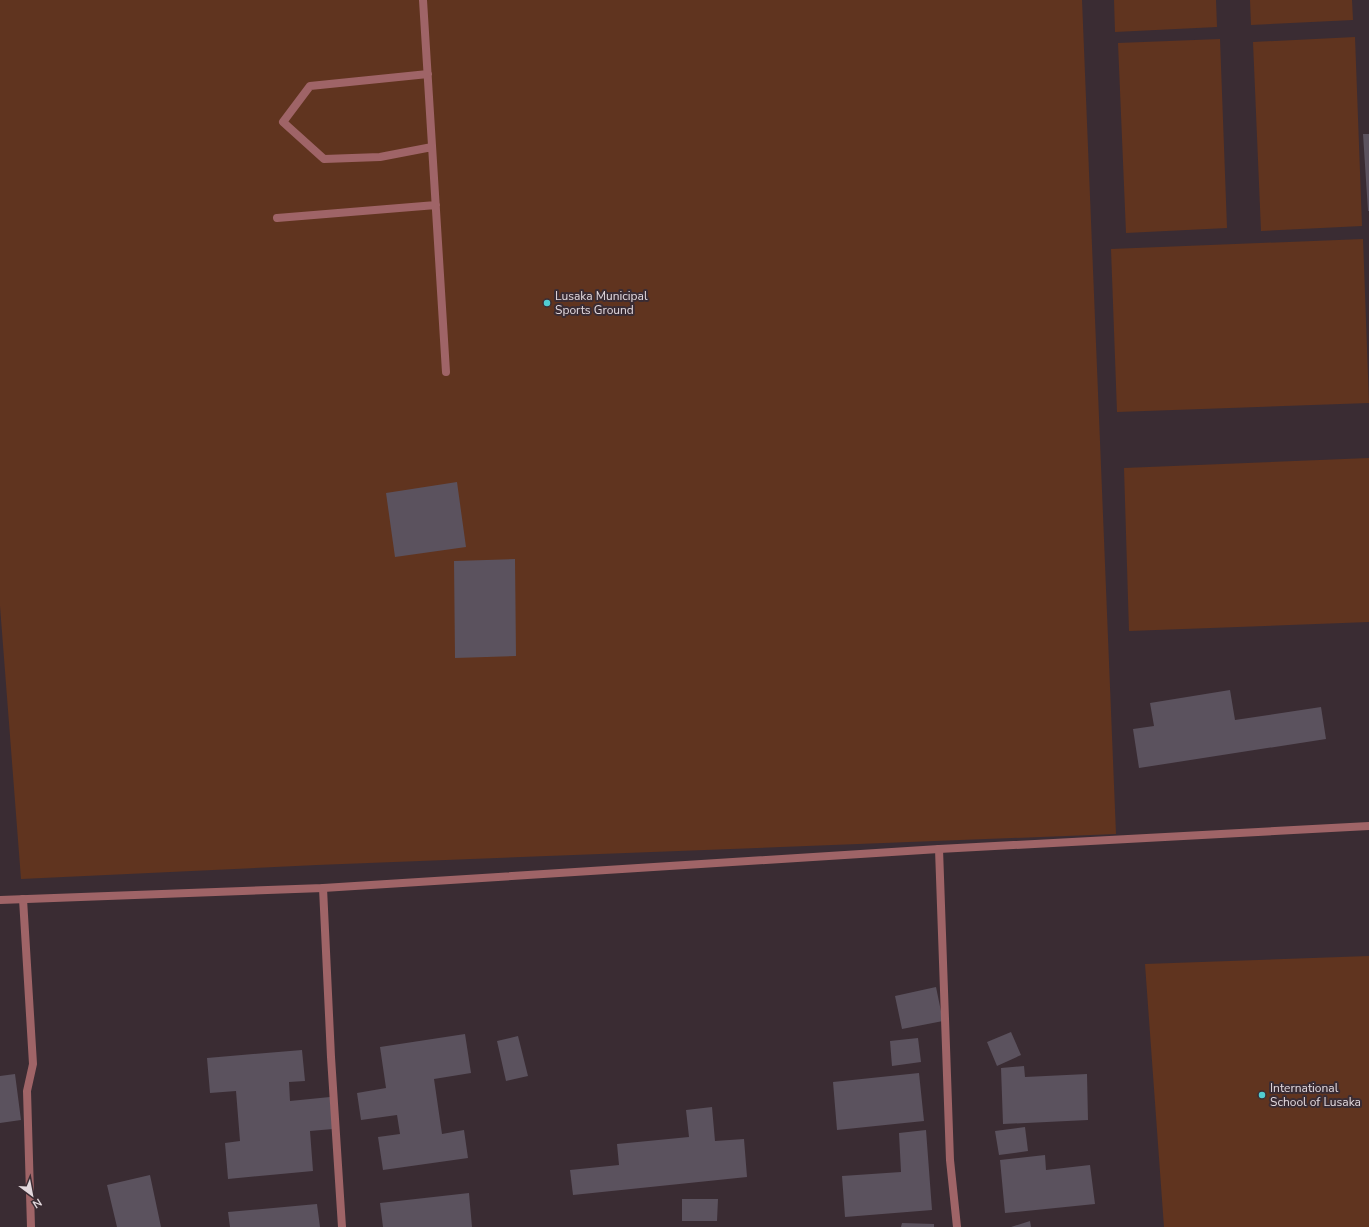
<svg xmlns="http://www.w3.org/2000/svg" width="1369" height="1227" font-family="'Nunito Sans',sans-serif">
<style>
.green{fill:#60341f}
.building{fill:#5b525e}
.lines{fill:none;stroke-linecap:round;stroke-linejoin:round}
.service{stroke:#9f6467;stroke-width:8}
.minor{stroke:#9f6467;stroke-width:8}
.poi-dot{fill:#51ccd1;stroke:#3a2c33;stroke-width:1.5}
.labels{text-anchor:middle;stroke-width:4;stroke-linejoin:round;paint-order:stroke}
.poi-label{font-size:12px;fill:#e2d8dd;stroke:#3a2c33;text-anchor:start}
</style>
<rect width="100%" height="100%" fill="#3a2c33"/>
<path class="green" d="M0 0H1082L1116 834 317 865 21 879 0 606Z
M1114 0H1216L1217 27 1115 32Z
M1250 0H1352L1353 20 1251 25Z
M1355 37 1362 226 1261 231 1253 42Z
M1220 39 1227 228 1126 233 1118 43Z
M1363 239 1369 403 1117 412 1111 249Z
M1369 458V622L1129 631 1124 468Z
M1369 956V1227H1164L1145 964Z"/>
<path class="building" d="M1363 134H1369V211H1368Z
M457 482 466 547 395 557 386 493Z
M515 559 516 656 455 658 454 561Z
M1230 690 1235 720 1321 707 1326 739 1139 768 1133 729 1154 726 1150 703Z
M936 987 943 1021 902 1029 895 996Z
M1011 1032 1021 1055 997 1066 987 1042Z
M465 1034 471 1073 434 1079 442 1134 464 1130 468 1158 383 1170 378 1137 400 1134 397 1115 361 1120 357 1093 386 1088 380 1047Z
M518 1036 528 1076 506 1081 497 1041Z
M918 1038 921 1062 892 1066 890 1041Z
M302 1050 305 1081 289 1082 290 1101 330 1097 333 1129 310 1131 313 1171 228 1179 225 1143 240 1141 236 1091 210 1093 207 1058Z
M1024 1066 1025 1077 1087 1074 1088 1120 1003 1124 1001 1068Z
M919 1073 924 1121 837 1130 833 1082Z
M15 1074 21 1120 0 1123V1076Z
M712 1107 715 1141 744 1139 747 1177 573 1195 570 1170 619 1165 617 1144 689 1137 686 1110Z
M1025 1127 1028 1151 999 1155 995 1131Z
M926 1130 932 1210 845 1217 842 1176 901 1172 899 1133Z
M1045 1155 1046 1170 1090 1165 1095 1204 1005 1213 1000 1160Z
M150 1175 161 1227H117L107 1185Z
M469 1193 472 1227H383L380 1203Z
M682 1199H718L717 1221H682Z
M317 1204 320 1227H230L228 1212Z
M1030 1221 1031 1227H1011Z
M902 1223 934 1224V1227H901Z"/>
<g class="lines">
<path class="service" d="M423 0 446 372
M428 74 310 86 283 122 324 159 380 157 432 147
M277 218 436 205
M939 849 950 1160 957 1227
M323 888 331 1057 342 1227
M23 899 33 1064 27 1091 31 1227"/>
<path class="minor" d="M0 900 323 888 939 849 1369 826"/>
</g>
<g class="poi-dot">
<circle cx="547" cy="303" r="4"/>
<circle cx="1262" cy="1095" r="4"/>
</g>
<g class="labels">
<g class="poi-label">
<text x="555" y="300">Lusaka Municipal<tspan x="555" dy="14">Sports Ground</tspan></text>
<text x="1270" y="1092">International<tspan x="1270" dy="14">School of Lusaka</tspan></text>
</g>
</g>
<g transform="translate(32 1195) rotate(148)" stroke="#3a2c33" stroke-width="3" paint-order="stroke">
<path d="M0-3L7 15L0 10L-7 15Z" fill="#e2d8dd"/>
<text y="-6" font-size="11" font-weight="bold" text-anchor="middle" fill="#e2d8dd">N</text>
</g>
</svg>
